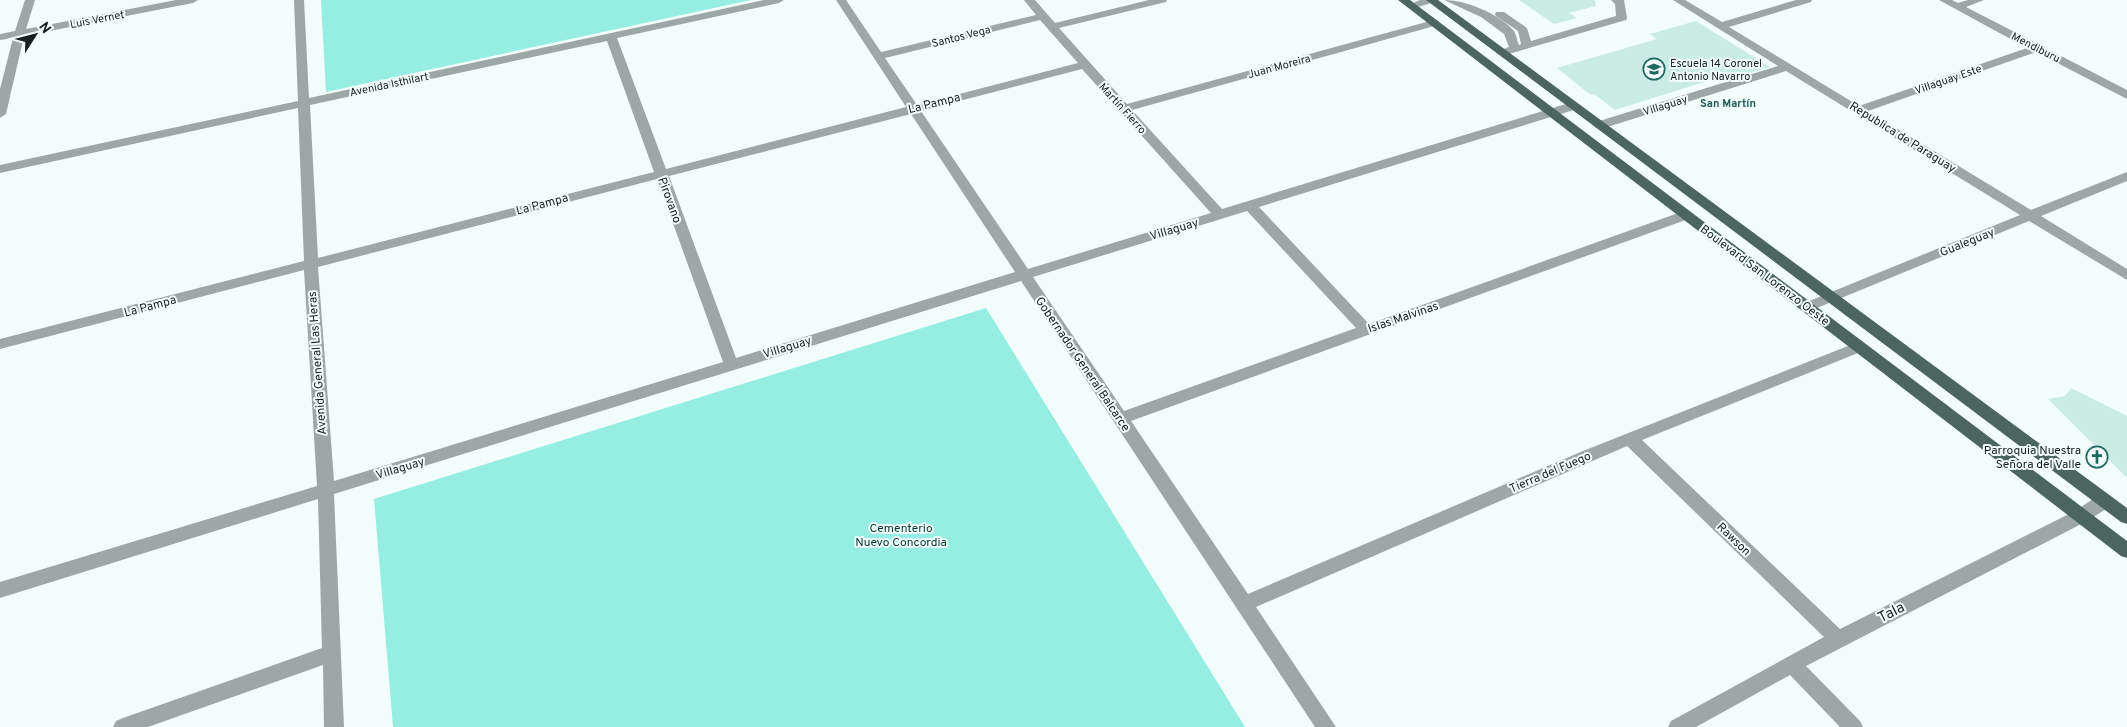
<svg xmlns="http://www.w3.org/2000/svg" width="2127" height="727" font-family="Overpass,sans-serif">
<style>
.green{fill:#95eee1}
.building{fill:#cbebe5}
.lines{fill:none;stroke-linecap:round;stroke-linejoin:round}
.minor{fill:#9ba8a6;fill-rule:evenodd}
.major{fill:#4d6561;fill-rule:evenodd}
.labels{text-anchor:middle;stroke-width:4;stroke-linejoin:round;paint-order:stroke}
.far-street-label{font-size:11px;fill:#15211f;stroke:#f1fefc}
.far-poi-label{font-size:11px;fill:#15211f;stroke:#f1fefc;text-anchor:start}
.far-neighbourhood-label{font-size:11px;font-weight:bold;fill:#245c55;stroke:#f1fefc}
.street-label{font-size:12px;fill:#15211f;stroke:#f1fefc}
.poi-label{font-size:12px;fill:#15211f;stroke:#f1fefc;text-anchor:end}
.park-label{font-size:12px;fill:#093530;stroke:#f1fefc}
.near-street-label{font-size:15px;fill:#15211f;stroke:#f1fefc}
</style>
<rect width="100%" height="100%" fill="#f1fefc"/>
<path class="green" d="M321 0H751L326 92Z
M986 308 1245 727H393L374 499Z"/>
<path class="building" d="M1519 0H1595L1596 6 1569 13 1577 18 1554 24Z
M1696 21 1770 67 1722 81 1717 78 1615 110 1594 94 1591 95 1557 68 1657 39 1650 34Z
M2071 388 2127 416V478L2048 399 2065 396Z"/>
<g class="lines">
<path class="minor" d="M25 0H35L26 29 176 0H198L193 3 24 36 6 114 0 118V89L13 38 0 40V34L15 31Z
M294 0H304L309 98 764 0H784L779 3 617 38 666 169 906 107 836 0H846L881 52 1036 15 1024 0H1035L1055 23 1149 0H1167L1166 2 1059 28 1127 104 1430 21H1438L1439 23 1438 25 1132 110 1222 209 1569 103H1577L1579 106 1577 109 1259 207 1369 324 1681 212H1691L1693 215 1691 218 1131 421 1248 594 1583 451 1858 342 1863 343 1865 347 1863 351 1642 440 1840 629 2075 511C2085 505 2099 492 2111 496L2113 501 2111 506 2087 521 1806 666 1860 721 1863 727H1840L1790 675 1696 727H1668L1671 721 1824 637 1627 446 1256 607 1336 727H1315L1021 281 334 494 344 727H324L323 665 148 727H113L116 721 123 718 322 648 318 499 0 598V582L317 486 304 270 0 349V339L304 261 298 108 0 173V165L298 101ZM1040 20 1078 63 917 105 885 58ZM607 41 654 172 318 258 310 105ZM1082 69 1211 213 1028 269 921 111ZM911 114 1015 272 736 358 669 176ZM657 179 723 362 334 481 318 267ZM1247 211 1356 328 1124 411 1033 277Z
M1420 0H1436L1435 2 1411 9 1406 6Z
M1444 0C1465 0 1498 13 1513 30 1516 33 1517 40 1519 45L1521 44 1518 31 1496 16 1495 14 1496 12H1504L1527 28 1531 41 1616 16 1615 4 1611 0H1624L1627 18 1626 20 1502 56 1496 53 1498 51 1509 47 1504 34 1481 17Z
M1673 0H1685L1722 22 1796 0H1812L1811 2 1729 27 1859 106 2027 48 1939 0H1952L1958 3 1968 0H1984L1966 7 2127 90V99L2036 52 1868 111 2031 210 2127 172V181L2041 216 2127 269V280L2029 221 1812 310H1802L1800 307 1802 304 2020 215 1786 71 1604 128H1596L1594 125 1596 122 1778 66Z"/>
<path class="major" d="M1398 0H1410L2127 541V558L2121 556Z
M1426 0H1438L2127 508V524L2121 522Z"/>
</g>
<defs>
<g id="school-ring" transform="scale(1.125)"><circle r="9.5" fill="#f1fefc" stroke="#1e685f" stroke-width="1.5"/><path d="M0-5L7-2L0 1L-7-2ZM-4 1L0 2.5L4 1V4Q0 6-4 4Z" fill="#1e685f"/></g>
<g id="church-ring" transform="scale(1.125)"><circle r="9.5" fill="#f1fefc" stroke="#1e685f" stroke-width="1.5"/><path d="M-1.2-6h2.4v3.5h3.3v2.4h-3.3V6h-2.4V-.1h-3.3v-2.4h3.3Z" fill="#1e685f"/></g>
</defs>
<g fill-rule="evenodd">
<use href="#school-ring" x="1654" y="69"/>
<use href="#church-ring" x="2097" y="457"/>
</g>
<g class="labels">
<g class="far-street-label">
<text transform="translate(97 19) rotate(-11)" y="4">Luis Vernet</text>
<text transform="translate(961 36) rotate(-14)" y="4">Santos Vega</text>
<text transform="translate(2036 47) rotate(27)" y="4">Mendiburu</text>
<text transform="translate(1279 66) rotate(-15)" y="4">Juan Moreira</text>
<text transform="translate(1948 79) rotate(-19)" y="4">Villaguay Este</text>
<text transform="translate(389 84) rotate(-12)" y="4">Avenida Isthilart</text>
<text transform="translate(1665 105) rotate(-17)" y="4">Villaguay</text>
<text transform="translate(1123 108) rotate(48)" y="4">Martín Fierro</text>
</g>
<g class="far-poi-label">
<text x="1670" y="67">Escuela 14 Coronel<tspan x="1670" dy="13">Antonio Navarro</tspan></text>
</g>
<g class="far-neighbourhood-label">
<text x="1728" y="107">San Martín</text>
</g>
<g class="street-label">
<text transform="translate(934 103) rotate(-14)" y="4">La Pampa</text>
<text transform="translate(1903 137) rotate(32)" y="4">Republica de Paraguay</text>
<text transform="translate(670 200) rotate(70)" y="4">Pirovano</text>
<text transform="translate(542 204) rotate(-15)" y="4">La Pampa</text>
<text transform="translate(1174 229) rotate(-17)" y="4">Villaguay</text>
<text transform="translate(1967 242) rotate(-22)" y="4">Gualeguay</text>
<text transform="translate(1765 275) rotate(37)" y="4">Boulevard San Lorenzo Oeste</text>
<text transform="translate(150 306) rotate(-15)" y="4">La Pampa</text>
<text transform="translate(1403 317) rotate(-19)" y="4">Islas Malvinas</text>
<text transform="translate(787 347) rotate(-17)" y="4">Villaguay</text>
<text transform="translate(317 363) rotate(-94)" y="4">Avenida General Las Heras</text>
<text transform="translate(1083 364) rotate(56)" y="4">Gobernador General Balcarce</text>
<text transform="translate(400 468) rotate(-17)" y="4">Villaguay</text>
<text transform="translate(1550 472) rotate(-23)" y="4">Tierra del Fuego</text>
<text transform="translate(1734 539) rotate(44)" y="4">Rawson</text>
</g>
<g class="poi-label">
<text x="2081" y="454">Parroquia Nuestra<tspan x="2081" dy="14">Señora del Valle</tspan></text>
</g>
<g class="park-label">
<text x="901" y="532">Cementerio<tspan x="901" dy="14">Nuevo Concordia</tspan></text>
</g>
<g class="near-street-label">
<text transform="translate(1891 612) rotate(-27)" y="5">Tala</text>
</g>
</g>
<g transform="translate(35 35) rotate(54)" stroke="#f1fefc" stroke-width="4" paint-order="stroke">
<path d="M0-4L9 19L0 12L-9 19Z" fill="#15211f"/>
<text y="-8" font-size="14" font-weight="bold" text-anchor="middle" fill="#15211f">N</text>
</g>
</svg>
